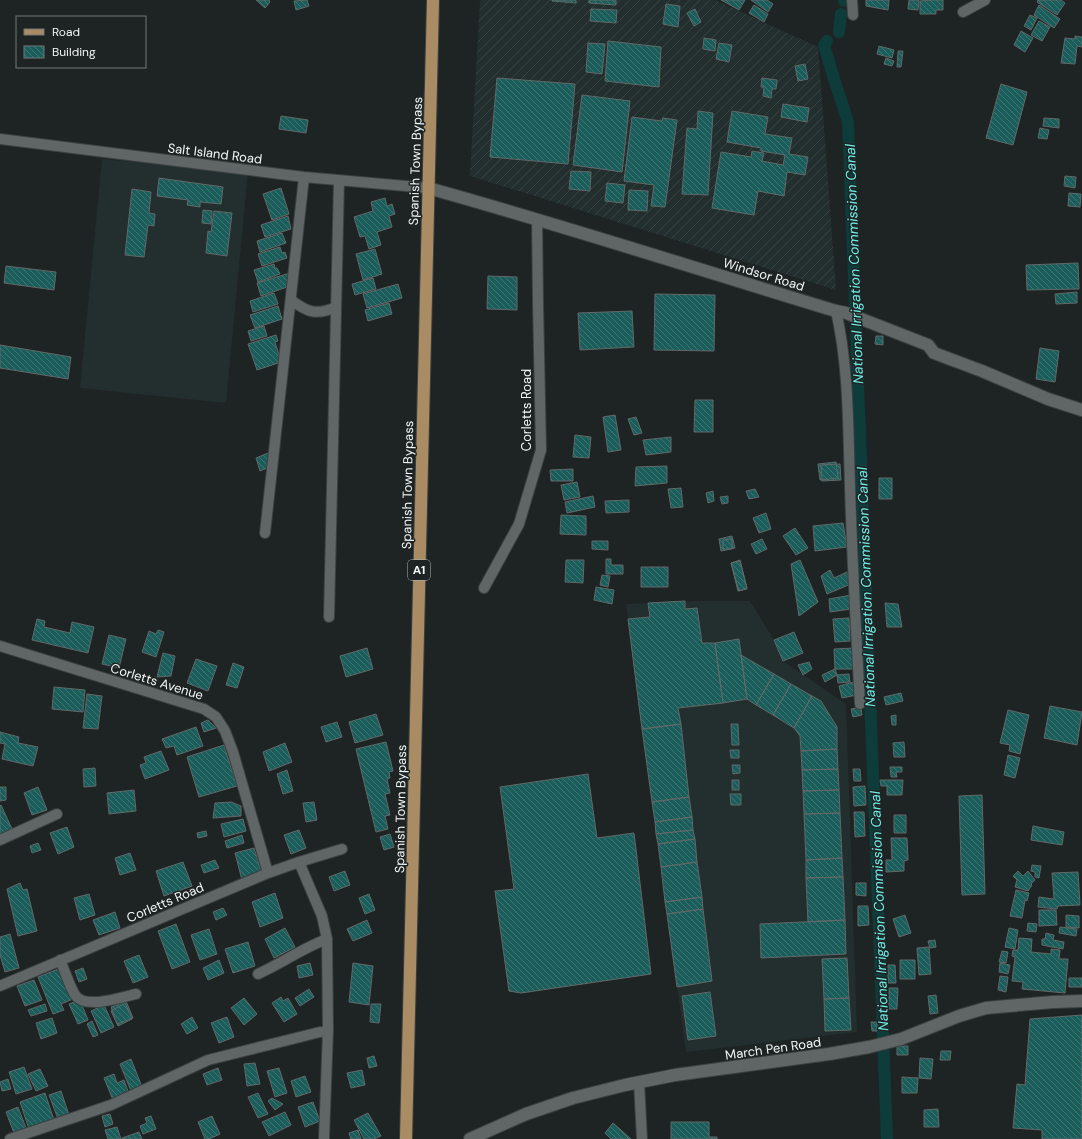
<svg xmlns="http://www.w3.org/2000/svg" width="1082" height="1139" font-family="'DM Sans',sans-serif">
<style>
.built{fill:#222f2e}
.industrial{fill:url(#industrial-furrows)}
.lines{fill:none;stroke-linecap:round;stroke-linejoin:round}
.canal{stroke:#0e3c3b;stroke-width:12}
.building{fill:url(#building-back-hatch);stroke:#626868}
.street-casing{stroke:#3b4040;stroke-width:12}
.secondary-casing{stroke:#3b4040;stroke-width:14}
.primary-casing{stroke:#3b4040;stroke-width:14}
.street{stroke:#5f6665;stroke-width:10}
.secondary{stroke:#5f6665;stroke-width:12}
.primary{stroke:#aa8c64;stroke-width:12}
.labels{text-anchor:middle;stroke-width:3;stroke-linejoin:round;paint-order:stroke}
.shield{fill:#1e2423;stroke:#b2b6b6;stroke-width:1}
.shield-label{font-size:12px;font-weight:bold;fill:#f1f5f5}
.street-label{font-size:13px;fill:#f1f5f5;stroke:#1e2423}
.water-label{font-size:14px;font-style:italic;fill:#70ece6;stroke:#1e2423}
</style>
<defs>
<pattern id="industrial-furrows" width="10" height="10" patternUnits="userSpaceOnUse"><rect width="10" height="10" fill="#222f2e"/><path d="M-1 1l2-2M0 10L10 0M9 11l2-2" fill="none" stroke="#384443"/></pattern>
<pattern id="building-back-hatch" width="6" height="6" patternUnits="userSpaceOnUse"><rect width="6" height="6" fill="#1b5d5a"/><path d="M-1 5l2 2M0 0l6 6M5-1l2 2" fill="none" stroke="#3d7572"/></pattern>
</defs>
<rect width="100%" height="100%" fill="#1e2423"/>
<path class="built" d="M102 159 248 172 226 403 80 388Z
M693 601H750L774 640 783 661 846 704 857 1032 686 1052 626 604Z"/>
<path class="industrial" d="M480 0H715L818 47 836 290 470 176Z"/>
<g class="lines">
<path class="canal" d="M844 0V1
M839 32 841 14
M827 41 824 45 834 79 848 122 887 1139"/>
</g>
<path class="building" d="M256 0H269L270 2 265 8Z
M307 0 309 6 296 10 294 1Z
M552 0H576V3L552 1Z
M589 0H616V5L589 3Z
M721 0H745L739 10Z
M751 0H767L773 4 768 12Z
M866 0H889L888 10 866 6Z
M909 0H919L918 10 908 9Z
M932 0H943V10H936V14H920V1Z
M1038 0H1061L1065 3 1057 15 1037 2Z
M666 4 680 6 678 27 663 24Z
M754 5 768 14 764 22 749 13Z
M1039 5 1060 19 1054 28 1034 15Z
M591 9 617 10 616 23 590 21Z
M695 9 701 22 694 26 687 13Z
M1030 15 1037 18 1031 30 1024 26Z
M1039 21 1050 27 1042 41 1031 35Z
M1021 31 1033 38 1025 52 1014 45Z
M1075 36 1082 37V47L1077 46 1075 64 1061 63 1065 38 1075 39Z
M704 38 716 40 715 51 703 49Z
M608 41 661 47 659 87 605 81Z
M588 43 605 44 602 74 586 72Z
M719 43 732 45 729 62 716 59Z
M879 46 894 50 892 58 877 54Z
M898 51H903L901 67H897Z
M886 58 894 61 892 66 884 64Z
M805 64 808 79 798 81 795 66Z
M497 78 575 84 568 164 490 157Z
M762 78 777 80 776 89H772L771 98 763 96 764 87H761Z
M1001 84 1027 92 1013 145 986 138Z
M582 95 630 101 622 172 573 165Z
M783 104 809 108 807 122 781 117Z
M698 111 713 113 708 195 682 194 687 128 697 129Z
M732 111 768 117 765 134 792 138 789 154 808 157 805 175 787 172 784 196 758 191 754 215 712 208 721 152 751 157 752 151 764 153 762 161 783 165 785 155 761 151V148L727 142Z
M281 116 308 120 306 133 279 129Z
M632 117 662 121 663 118 677 120 665 207 651 206 654 185 624 181Z
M1044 118 1059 119V128L1043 126Z
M1040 128 1049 130 1047 139 1038 138Z
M571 171 591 172 590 191 569 189Z
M1065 176 1076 177 1075 188 1064 186Z
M159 178 223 187 221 204 200 202V207L187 205 188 200 157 196Z
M607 183 625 185 623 203 605 201Z
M281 188 289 214 272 220 263 194Z
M132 189 151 192 149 213 155 214 154 226 148 225 144 257 125 255Z
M629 190 648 191 647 211 628 210Z
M1069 193 1081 194 1080 207 1068 206Z
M385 198 387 206 392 204 395 214 389 216 392 227 377 232 381 245 369 249 365 236 360 237 354 217 373 211 371 202Z
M203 210 212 211 211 224 202 223Z
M214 211 232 213 227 256 206 253 208 231 211 232Z
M288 216 291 229 265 237 261 225Z
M282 233 286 243 260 252 257 241Z
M280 247 282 253 285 252 287 258 262 266 258 254Z
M375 249 382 274 363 280 356 254Z
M1078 263 1079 289 1027 290 1026 265Z
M274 264 275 268H277L280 274 258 282 254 270Z
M6 266 56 272 54 290 4 283Z
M290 273V286L261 296 257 283Z
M488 276 517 277V310L487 309Z
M373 278 376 289 355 295 352 284Z
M398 284 402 298 367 308 363 294Z
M1077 292V303L1056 304 1055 294Z
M274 293 278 304 253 312 250 301Z
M655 294 715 295 714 351 654 350Z
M389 303 392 314 368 321 365 310Z
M278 306 282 319 255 328 250 315Z
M632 311 634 347 580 350 578 313Z
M264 326 267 336 251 341 248 331Z
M276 335 278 341 275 342 281 362 257 370 248 344Z
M876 336H883V345L875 344Z
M0 345 71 357 68 379 0 368Z
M1040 348 1059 351 1055 382 1036 379Z
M695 400H713V432H694Z
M615 415 621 450 608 452 603 417Z
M636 417 642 433 634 435 628 419Z
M575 435 591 437 589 458 573 457Z
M671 437V452L646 455 643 440Z
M268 453 270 459 269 467 260 471 256 458Z
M836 462 838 478 820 480 818 464Z
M840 464 841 480 822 481 821 465Z
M667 466V483L635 486 636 467Z
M573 469V481H551L550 470Z
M879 478H892V499H879Z
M577 482 580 497 564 500 561 485Z
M681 488 683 507 671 508 668 489Z
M755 489 759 497 749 499 746 491Z
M713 491 714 501 708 503 706 493Z
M593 496 595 507 567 513 565 502Z
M728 496V503L722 504 720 497Z
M629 500V512L606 513 605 501Z
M766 513 771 529 759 533 753 518Z
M561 515 586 516V535L560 534Z
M843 523 847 547 815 551 813 526Z
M795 528 808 548 796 555 783 536Z
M732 536 735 548 721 551 719 539Z
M732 539V549H723V540Z
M762 539 767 549 756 554 751 544Z
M592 541H608V550L592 549Z
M606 559H611V565H623V574H606Z
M566 560H584L583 583 565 582Z
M740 560 747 589 738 591 731 563Z
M800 560 818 602 799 616 791 564Z
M740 561 747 588 739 591 731 563Z
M641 567H668V587H641Z
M830 570 834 578 847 572 851 584 827 594 821 576Z
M602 575 610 576 608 587 600 585Z
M596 587 614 590 612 604 594 600Z
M851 595V609L830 612 829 599Z
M685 601V609L697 608 702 643H715L723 703 678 708 681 724 642 729 628 619 650 617 648 603Z
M885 603 898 604 902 627H887Z
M849 618 850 641 835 642 833 619Z
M37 619 45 621 44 627 70 633 72 622 94 627 88 653 32 640Z
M158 630 164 632 156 657 142 652 149 631 156 634Z
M794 632 803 653 783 661 774 640Z
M109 635 126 639 119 668 102 664Z
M739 639 747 699 723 703 715 643Z
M367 648 373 669 346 677 340 656Z
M853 648 854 669H835L834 649Z
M163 653 175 656 171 676 157 677Z
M741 655 774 674 756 705 747 699Z
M196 659 217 666 208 691 187 683Z
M809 662 812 669 803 675 798 665Z
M233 663 244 667 237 688 226 685Z
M835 669 837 675 825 682 822 675Z
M774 674 791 684 773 715 756 705Z
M849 674 850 682 838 683 837 675Z
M854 682 857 695 842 698 839 686Z
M791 684 812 696 794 728 773 715Z
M54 687 85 690 83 712 52 709Z
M901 693 903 701 886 705 884 697Z
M87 694 102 696 98 729 83 728Z
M812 696 821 701 837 727V749L801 751 800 736 794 728Z
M1050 706 1082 712 1077 745 1044 738Z
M861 707 862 715 853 717 851 709Z
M1008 710 1029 715 1020 754 1009 751 1010 745 1000 743Z
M376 714 383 735 355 743 349 722Z
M896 715V725H892L891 716Z
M208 720 216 728 204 732 201 723Z
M337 722 342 737 326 742 321 727Z
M681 724 689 797 652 802 642 729Z
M731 724H738L739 745H732Z
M196 727 203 746 177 755 174 746 166 748 162 739Z
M0 732 19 737 18 743 38 747 33 766 2 759 5 744 0 743Z
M386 742 393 771 389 772 390 778 387 779 390 793 385 794 390 815 385 816 388 829 376 832 356 749Z
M904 742 905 757H894L893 743Z
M285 743 292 762 269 771 263 752Z
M224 745 237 786 199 797 187 757Z
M837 749 838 769 802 770 801 751Z
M730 750H739V758H731Z
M161 751 169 770 145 779 140 765 146 763 144 757Z
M1008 755 1020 758 1015 778 1004 775Z
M732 765H740V773L733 774Z
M890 767H902V772H896L897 777H891Z
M95 768 96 786 84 787 83 769Z
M838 769 839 790 803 791 802 770Z
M853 769H860L861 781H854Z
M287 770 293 791 283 794 277 774Z
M588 774 597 838 634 833 651 974 521 993 509 991 495 891 514 889 500 787Z
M732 780H739V790H732Z
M880 780H903L902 795H887V786H881Z
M865 786 866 805 854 806 853 787Z
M0 787H6V800L0 801Z
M38 787 47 810 32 815 24 793Z
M134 790 136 811 109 814 107 793Z
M839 790 840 813 804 814 803 791Z
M730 794H741V805H731Z
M982 795 985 894 962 895 959 796Z
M689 797 692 817 655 822 652 802Z
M231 802 241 806V816L213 818 215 803Z
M314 802 317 820 306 822 303 803Z
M1 805 12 829 0 835V806Z
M854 812H864L865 836 855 837Z
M840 813 842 858 806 860 804 814Z
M894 815H906V833H894Z
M692 817 693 830 656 834 655 822Z
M243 819 246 831 224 837 221 824Z
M1033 826 1064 832 1062 845 1031 840Z
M67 827 74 847 58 854 50 833Z
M299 830 306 848 291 854 284 835Z
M693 830 695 839 658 844 656 834Z
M206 831 207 836 198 838 197 833Z
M390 834 394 847 384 850 380 837Z
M242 835 244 843 227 848 225 841Z
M891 838H907L908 860 904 861V871L886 872V860H892Z
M695 839 697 862 661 867 658 844Z
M38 843 41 850 32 853 30 846Z
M254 848 262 874 242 880 235 853Z
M130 853 136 870 120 875 115 858Z
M842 858 843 877 806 878V860Z
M215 860 219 868 204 873 201 865Z
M183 862 192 886 164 896 156 871Z
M697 862 702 897 665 902 661 867Z
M1032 865 1041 866 1039 878 1035 877V872L1031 871Z
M345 871 350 885 334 891 329 877Z
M1018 871 1023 876 1028 871 1035 880 1031 884 1032 885 1028 891 1015 887 1017 880 1013 876Z
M1078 872 1080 905 1058 906 1057 909 1038 907 1039 897 1054 899 1052 873Z
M843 877 845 920 808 922 806 878Z
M20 883 23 890 27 889 37 931 18 936 7 889Z
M856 883H866V896L856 895Z
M1016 890 1029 893 1027 901 1025 900 1022 918 1010 916Z
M275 893 283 918 260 927 252 902Z
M89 894 95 915 80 920 74 898Z
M369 894 375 910 365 914 359 898Z
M702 897 703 909 667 914 665 902Z
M858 906H868L869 925 858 926Z
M223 908 227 915 216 920 213 912Z
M703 909 712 981 677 987 667 914Z
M1039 910H1056L1057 925 1039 926Z
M115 912 120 928 99 935 93 920Z
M905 915 911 933 899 937 893 919Z
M1066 915 1079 916V928L1066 927Z
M367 920 372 933 353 941 347 929Z
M845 920 846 954 761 958 760 924Z
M1028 923 1037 924 1036 932 1027 931Z
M176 924 190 962 172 969 158 931Z
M1060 927 1077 929 1076 936 1059 933Z
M285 928 295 947 274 958 265 939Z
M1009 928 1018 930 1015 949 1005 947Z
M209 929 217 954 200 960 191 935Z
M1046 933 1054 935 1053 940 1064 942 1063 949 1042 945V939H1045Z
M10 934 19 968 5 972 0 955V937Z
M1019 938 1032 939 1031 952 1051 954V949L1060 950 1059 959H1068L1065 993 1022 989 1023 982 1012 981 1015 957 1012 956 1013 950H1018Z
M935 940 936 947 930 948 928 941Z
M248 942 255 966 233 973 225 949Z
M929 947 931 974 919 975 917 948Z
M1002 951 1008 952 1006 963 999 962Z
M139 955 148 977 133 983 124 961Z
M847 958 849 998 824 999 822 959Z
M219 960 224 973 208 980 203 968Z
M900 960H915V979H900Z
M310 963 313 975 299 978 297 966Z
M353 963 373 966 369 1005 349 1002Z
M1000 963 1010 965 1008 974 999 972Z
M888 965H895L896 983H888Z
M61 968 73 999 61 1004 64 1010 53 1014 38 977Z
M83 968 87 979 79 982 75 971Z
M1000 976 1008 977 1006 992 998 990Z
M1069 978H1082V987H1069Z
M34 980 42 1000 25 1006 17 986Z
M889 988H898L897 1009H889Z
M309 989 314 997 300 1006 295 998Z
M710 992 716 1036 688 1040 682 996Z
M936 995 938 1013 930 1014 928 996Z
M281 997 283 1001 288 998 297 1014 284 1022 272 1003Z
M244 998 257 1014 244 1025 231 1008Z
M849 998 851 1030 825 1031 824 999Z
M80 1000 88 1020 78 1024 69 1004Z
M126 1001 133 1018 117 1024 111 1007Z
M125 1003 132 1019 118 1026 111 1011Z
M45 1004 47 1011 31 1016 28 1010Z
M371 1004H381L379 1023 370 1022Z
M104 1005 114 1027 101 1033 91 1011Z
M1082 1015V1139H1042V1130L1013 1128 1017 1084 1025 1085 1030 1019Z
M192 1017 198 1028 187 1034 181 1024Z
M227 1017 234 1037 219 1043 211 1023Z
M52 1018 57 1033 41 1039 36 1023Z
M92 1021 98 1035 93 1037 87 1024Z
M871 1022H877V1031H872Z
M897 1046H908V1055H897Z
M941 1051H951L950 1060H940Z
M374 1056 377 1066 369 1068 367 1058Z
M920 1058 933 1059 931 1079 919 1078Z
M131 1059 142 1087 131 1091 120 1064Z
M255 1063 260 1084 247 1086 244 1064Z
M24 1067 32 1089 16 1094 9 1072Z
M218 1068 222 1080 207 1085 203 1074Z
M279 1068 287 1093 275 1097 267 1071Z
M40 1069 48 1086 36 1091 28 1074Z
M362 1070 365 1085 351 1088 347 1073Z
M114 1074 117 1083 124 1080 129 1094 113 1100 104 1078Z
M305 1076 311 1092 296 1097 291 1081Z
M902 1077 918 1078 917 1093H902Z
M8 1079 11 1089 2 1091 0 1082Z
M61 1091 69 1115 58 1119 49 1095Z
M45 1093 54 1120 29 1129 20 1102Z
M258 1093 268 1114 258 1118 248 1097Z
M272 1098 283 1104 275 1110 268 1101Z
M313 1102 320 1121 305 1127 298 1107Z
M18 1107 26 1128 14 1133 6 1112Z
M938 1109 939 1127H924V1110Z
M285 1112 291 1125 269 1136 262 1122Z
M368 1113 381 1136 374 1139H364L354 1120Z
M110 1114 113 1124 105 1127 102 1116Z
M151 1116 156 1129 143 1134 140 1126 147 1123 145 1118Z
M212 1116 220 1134 209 1139H205L198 1122Z
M671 1122H709V1137H717V1139H671Z
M613 1123 631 1139H611L605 1133Z
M117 1127 121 1139H108L105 1130Z
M358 1130 361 1139H351L349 1133Z
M139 1132 142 1139H122V1138Z"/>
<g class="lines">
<g class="street-casing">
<path id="street" d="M852 0 853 15
M963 12 985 0
M0 139 304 177 428 188
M291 300C307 312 316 316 336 307
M836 311C849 368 848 427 850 486 852 559 856 631 860 704
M265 533 304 177
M484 588 519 524 541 450 538 303 537 219
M329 617 339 181
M0 646 204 709 216 717 225 731 233 752 268 873
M0 840 57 814
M299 862 322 916 327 939 328 1030 324 1139
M60 960C65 971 69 985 75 995 85 1010 122 997 136 994
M258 974C282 963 303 948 327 939
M0 986 268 873 299 862 342 849
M639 1082 642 1139
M10 1139 111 1105 208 1060 328 1030"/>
</g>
<g class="secondary-casing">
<path id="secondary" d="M428 188C565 226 700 270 836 311L846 313 928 345 934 353 982 371 1048 399 1082 410
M470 1139 526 1114 573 1098 625 1085 675 1075 829 1054 869 1047 901 1039 959 1016 986 1008 1053 1002 1082 1001"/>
</g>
<g class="primary-casing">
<path id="primary" d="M406 1139 433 0"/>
</g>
<use href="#street" class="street"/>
<use href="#secondary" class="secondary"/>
<use href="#primary" class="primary"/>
</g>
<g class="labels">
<rect class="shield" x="408" y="560" width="22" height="20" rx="3"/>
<g class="shield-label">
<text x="419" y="574">A1</text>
</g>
<g class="street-label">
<text transform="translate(215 153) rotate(7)" y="5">Salt Island Road</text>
<text transform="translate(415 161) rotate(-88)" y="5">Spanish Town Bypass</text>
<text transform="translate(764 274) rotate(17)" y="5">Windsor Road</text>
<text transform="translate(526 410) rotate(-90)" y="5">Corletts Road</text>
<text transform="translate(407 485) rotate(-89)" y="5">Spanish Town Bypass</text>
<text transform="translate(157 681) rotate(17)" y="5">Corletts Avenue</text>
<text transform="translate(400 809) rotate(-89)" y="5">Spanish Town Bypass</text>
<text transform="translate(165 902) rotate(-23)" y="5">Corletts Road</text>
<text transform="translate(773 1048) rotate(-8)" y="5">March Pen Road</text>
</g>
<g class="water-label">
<text transform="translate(854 264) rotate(-92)" y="5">National Irrigation Commission Canal</text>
<text transform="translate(866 587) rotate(-92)" y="5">National Irrigation Commission Canal</text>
<text transform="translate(879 911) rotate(-92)" y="5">National Irrigation Commission Canal</text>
</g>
</g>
<rect x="16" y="16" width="130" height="52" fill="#1e2423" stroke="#727877"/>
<rect x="24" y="29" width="20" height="6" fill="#aa8c64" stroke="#727877"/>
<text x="52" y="36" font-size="12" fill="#f1f5f5">Road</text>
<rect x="24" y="46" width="20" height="12" fill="url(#building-back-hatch)" stroke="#727877"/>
<text x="52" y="56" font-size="12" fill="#f1f5f5">Building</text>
</svg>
